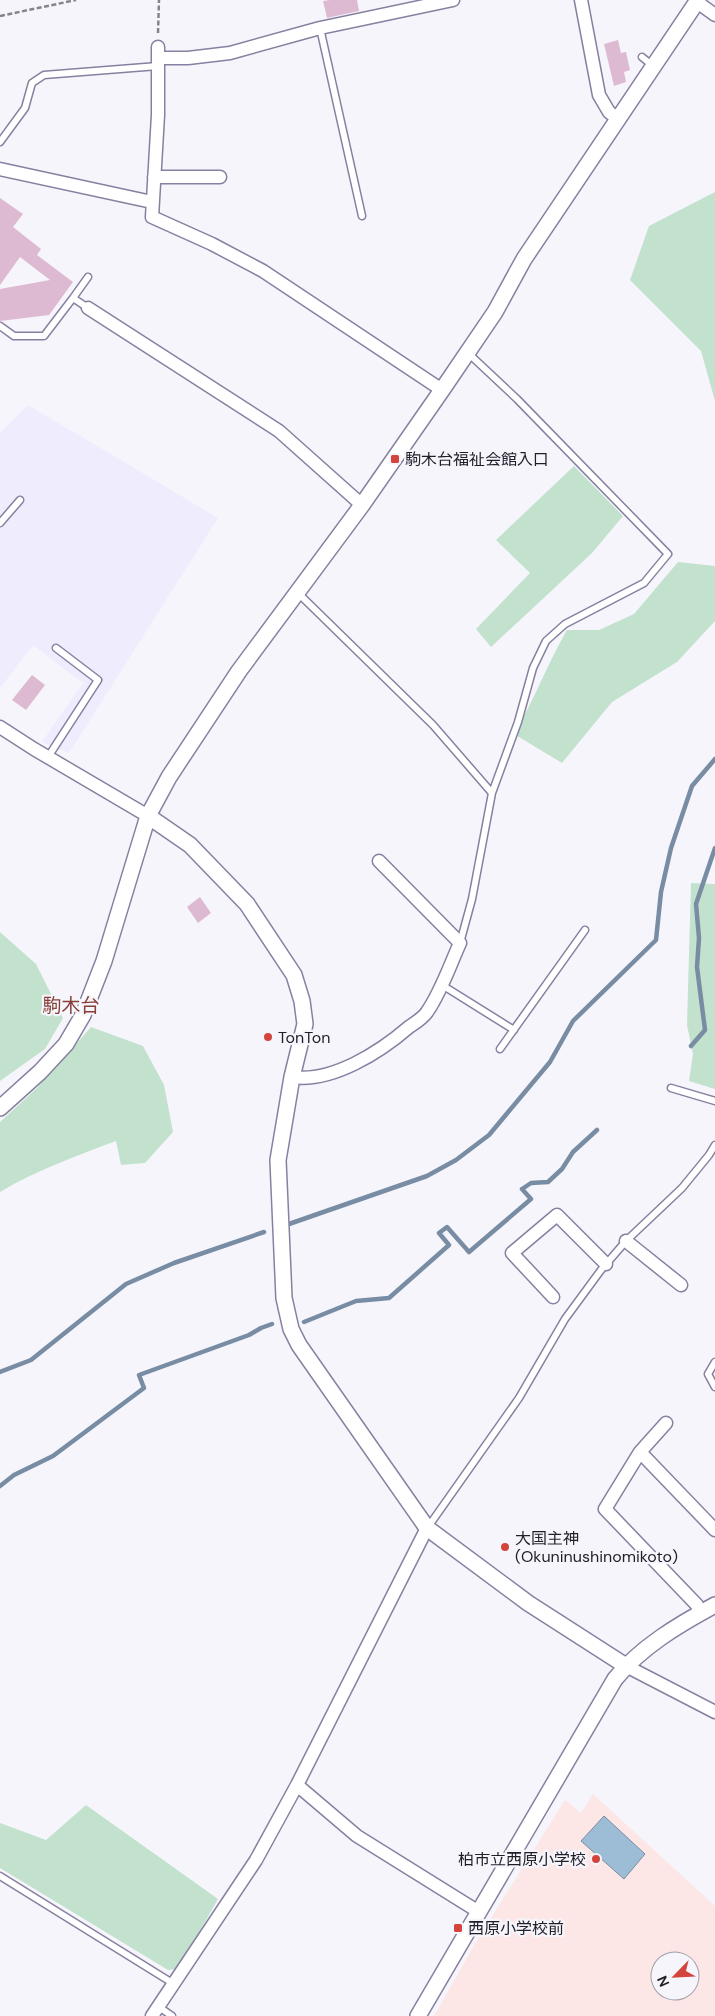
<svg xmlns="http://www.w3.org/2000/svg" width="715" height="2016" font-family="'DM Sans','Noto Sans JP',sans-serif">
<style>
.built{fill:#efecfd}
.education{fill:#fce6e6;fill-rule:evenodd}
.green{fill:#c3e2cd}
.water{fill:#9dbdd7;stroke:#788da3}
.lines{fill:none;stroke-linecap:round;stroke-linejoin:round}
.stream{stroke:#788da3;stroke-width:4.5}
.building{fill:#ddbad1}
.service-casing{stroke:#8780a0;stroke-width:9}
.minor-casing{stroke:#8780a0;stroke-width:15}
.tertiary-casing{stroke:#8780a0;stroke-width:18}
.path{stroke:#85838d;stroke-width:2.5;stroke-dasharray:5 2.5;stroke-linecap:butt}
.service{stroke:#fff;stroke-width:6}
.minor{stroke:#fff;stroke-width:12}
.tertiary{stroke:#fff;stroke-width:15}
.poi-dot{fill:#d3453c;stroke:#f6f5fc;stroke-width:2}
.labels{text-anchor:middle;stroke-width:4.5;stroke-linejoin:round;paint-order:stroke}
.poi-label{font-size:16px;fill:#211e2a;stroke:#f6f5fc;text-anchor:start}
.quarter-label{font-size:19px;fill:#863e37;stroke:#f6f5fc}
</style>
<rect width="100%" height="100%" fill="#f6f5fc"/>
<path class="built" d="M28 405 218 518 69 753 42 742 83 683 33 645 0 688V433Z"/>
<path class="education" d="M593 1794 715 1906V2016H434L476 1942 565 1800 581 1813ZM660 1961H690V1991H660Z"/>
<path class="green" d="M715 192V401L701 351 630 280 649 226Z
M574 466 623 516 592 553 491 647 476 629 530 573 496 540Z
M678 562 715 566V621L677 662 612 702 562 763 514 734C534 701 547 664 567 630H599L634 614Z
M691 883 715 884V1089L689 1081 693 1054 687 1025Z
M0 932 36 964 63 1018 45 1049 0 1081Z
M91 1027 143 1046 164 1085 173 1132 145 1163 121 1165 116 1141C76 1156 37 1170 0 1192V1122L38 1087Z
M86 1805 218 1899 178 1969 168 1970 0 1868V1823L46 1840Z"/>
<path class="water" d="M604 1816 645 1854 624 1879 581 1841Z"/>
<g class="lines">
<path class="stream" d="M691 1046 705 1030 697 967 699 938 696 904 715 848
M289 1224 427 1176 456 1160 489 1135 550 1062 573 1021 656 940 661 892 671 848 692 786 715 759
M304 1322 356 1301 389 1298 449 1245 439 1233 447 1227 469 1252 531 1199 522 1189 531 1183 548 1182 562 1169 573 1152 597 1130
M0 1372 31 1360 126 1284 174 1263 264 1232
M0 1486 14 1475 53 1456 144 1388 139 1375 249 1335 261 1328 272 1324"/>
</g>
<path class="building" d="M330 0H357L359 11 327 18 323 1Z
M618 40 621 53 626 52 630 70 624 72 626 82 614 86 604 44Z
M0 198 23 214 13 227 41 249 37 255 73 282 49 315 0 321V289L50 280 20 257 0 285Z
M32 675 45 685 26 710 12 700Z
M200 897 211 913 198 923 187 907Z"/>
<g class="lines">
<g class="service-casing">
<path id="service" d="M320 28 362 216
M642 57 653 66
M0 142 25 108 32 83 44 75 158 66
M73 298 88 277
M0 326 14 336H44L73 298 88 308
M468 353 517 399 668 554 644 583 565 624 546 641 533 668 518 722 492 793
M0 523 20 500
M297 592 433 725 492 793 472 899 460 943
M48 757 98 680 56 648
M442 985 514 1030
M500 1049 585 930
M671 1088 715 1101
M715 1362 708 1374 715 1387
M428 1527 519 1398 565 1319 601 1270 626 1241 682 1188 709 1155 715 1145
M0 1876 174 1984
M159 2007 172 2016"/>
</g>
<g class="minor-casing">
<path id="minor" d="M581 0 599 95 609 112 618 119
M697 2 715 15
M158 47V115L152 217 212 244 263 271 442 390
M158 58H188L230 53 320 28 453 0
M0 169 152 202
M154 177H220
M88 308 279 431 362 505
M0 727 34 749 148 816
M292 1077C332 1083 380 1052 409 1027 415 1023 423 1018 427 1012 441 992 450 965 460 943L379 861
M626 1241 681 1285
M553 1297 512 1253 557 1215 606 1264
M666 1423 640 1452 605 1509 697 1605 700 1613
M640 1452 715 1530
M626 1666 715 1712
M297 1785 357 1836 479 1912
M152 2016 256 1860 297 1785 427 1528"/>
</g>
<g class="tertiary-casing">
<path id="tertiary" d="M148 816 190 845 247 904 294 975 302 1001 305 1024 292 1077 278 1160 284 1298 291 1329 299 1345 427 1528 528 1603 626 1666
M0 1108 40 1072 66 1044 83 1015 104 961 148 816 169 777 239 671 362 505 442 390 495 312 524 259 698 0
M418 2016 615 1679C641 1647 678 1625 715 1605"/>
</g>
<path class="path" d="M0 16 76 0
M158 33 159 0"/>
<use href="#service" class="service"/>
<use href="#minor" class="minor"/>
<use href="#tertiary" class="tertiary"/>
</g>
<g class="poi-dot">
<rect x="390" y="454" width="10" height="10" rx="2.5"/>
<circle cx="268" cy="1037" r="5"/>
<circle cx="505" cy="1547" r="5"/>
<circle cx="596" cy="1859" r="5"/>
<rect x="453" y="1923" width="10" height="10" rx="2.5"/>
</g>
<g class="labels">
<g class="poi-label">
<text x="405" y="465">駒木台福祉会館入口</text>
<text x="278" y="1043">TonTon</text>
<text x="515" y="1544">大国主神<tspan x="515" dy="18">(Okuninushinomikoto)</tspan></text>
<text x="586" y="1865" text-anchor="end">柏市立西原小学校</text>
<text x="468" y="1934">西原小学校前</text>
</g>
<g class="quarter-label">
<text x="71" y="1012">駒木台</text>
</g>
</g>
<g transform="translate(675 1976) rotate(246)"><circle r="24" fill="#f6f5fc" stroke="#a19fa8"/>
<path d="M0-4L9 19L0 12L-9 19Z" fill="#d3453c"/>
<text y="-8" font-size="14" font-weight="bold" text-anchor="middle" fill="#211e2a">N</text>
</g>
</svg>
